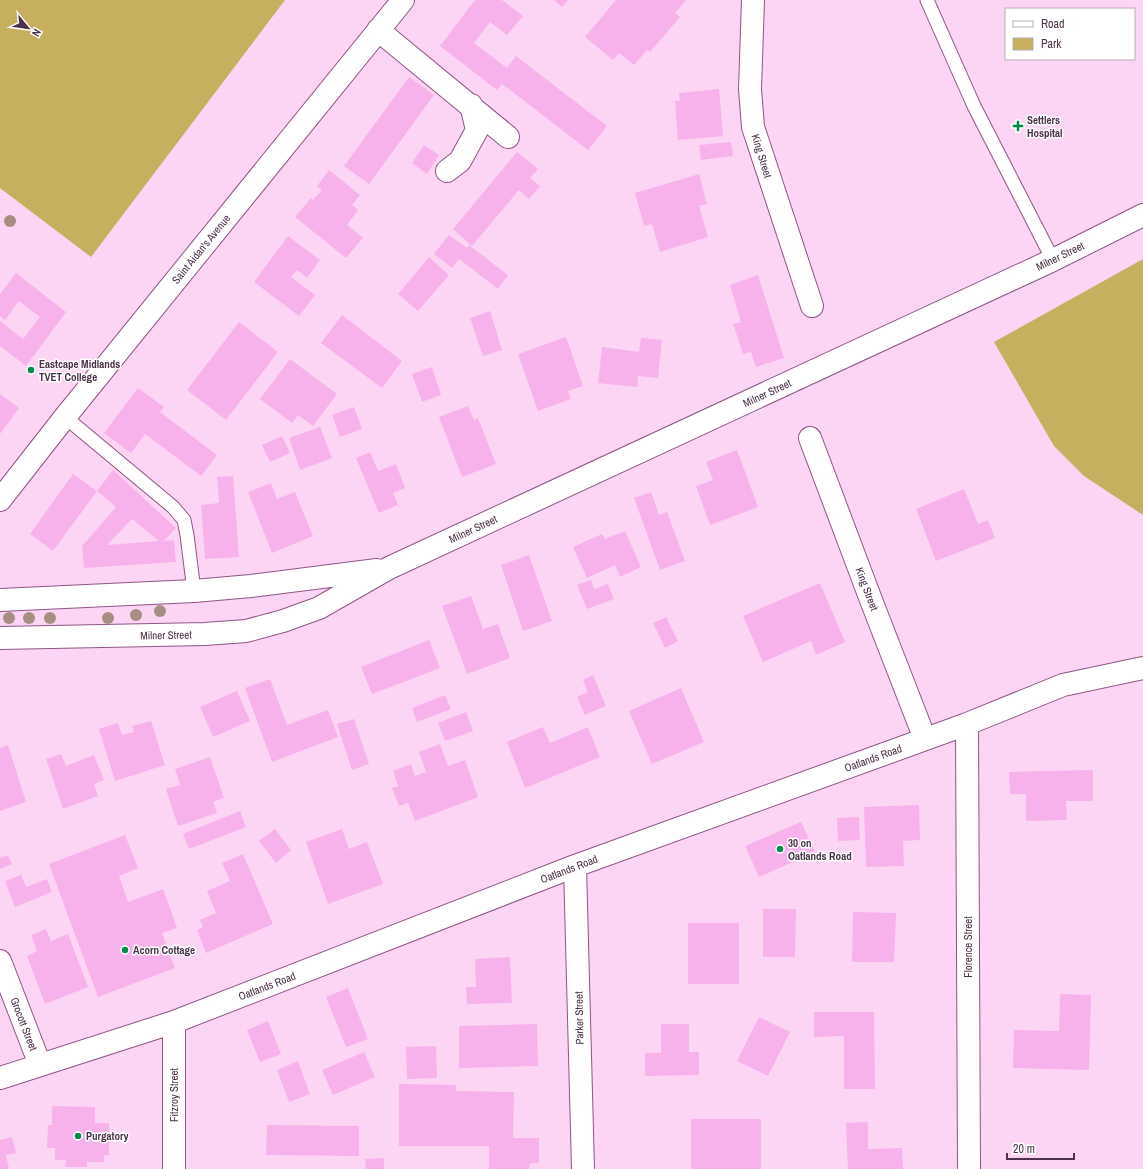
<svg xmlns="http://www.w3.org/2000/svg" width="1143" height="1169" font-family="'Archivo Narrow',sans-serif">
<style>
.green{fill:#c7af60}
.building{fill:#f8b2eb;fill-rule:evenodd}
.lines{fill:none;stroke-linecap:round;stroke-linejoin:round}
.service-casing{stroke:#8f5585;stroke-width:15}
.minor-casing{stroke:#8f5585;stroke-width:24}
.service{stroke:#fff;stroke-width:13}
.minor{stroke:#fff;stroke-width:22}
.tree{fill:#a68e82}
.poi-dot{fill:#018c4a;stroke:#fff;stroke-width:1.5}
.labels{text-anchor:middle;stroke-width:3;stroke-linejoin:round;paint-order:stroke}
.poi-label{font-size:11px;font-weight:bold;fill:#4c3248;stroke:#fff;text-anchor:start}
.street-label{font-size:11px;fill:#4c3248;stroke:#fff}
</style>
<rect width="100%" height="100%" fill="#fcd5f4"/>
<path class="green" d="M0 0H285L91 257 0 188Z
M1143 259V515L1084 476 1054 446 994 342Z"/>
<path class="building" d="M475 0H502L523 16 507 35 490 22 474 43 507 68 516 56 607 126 588 150 502 84 497 90 440 46Z
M554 0H568L562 7Z
M616 0H686L675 13 680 17 650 52 647 50 634 65 619 53 613 60 585 37Z
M409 77 434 95 369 184 344 166Z
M719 89 723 136 678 140 675 101H680L679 93Z
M731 142 733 156 701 160 699 145Z
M424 145 439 155 427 174 412 163Z
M517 152 538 169 530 178 540 186 529 199 519 190 472 246 453 229Z
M329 170 360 195 352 205 358 210 347 225 363 238 346 258 295 217 311 198 313 200 322 190 317 186Z
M699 174 707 204 699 206 708 237 660 252 652 224 644 226 635 193Z
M449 235 467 248 469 245 508 275 498 289 459 259 452 268 434 254Z
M288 236 320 260 307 278 297 270 291 277 315 295 299 316 254 282Z
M429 257 449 275 418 311 398 294Z
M16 273 66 312 26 366 0 346V321L23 339 40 317 19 301 5 320 0 316V294Z
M758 275 784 358 756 367 751 352 743 354 733 324 741 322 730 285Z
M490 311 502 350 483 356 470 318Z
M342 315 402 361 382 388 321 343Z
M239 322 278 352 226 420 187 390Z
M566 337 583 386 568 391 571 399 538 411 518 354Z
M641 338 662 340 658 378 638 376 637 387 598 383 602 347 639 352Z
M290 359 337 394 313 426 298 415 292 423 260 399Z
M432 367 441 395 422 402 412 374Z
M138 388 164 407 160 412 217 455 201 476 145 434 131 453 104 433Z
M0 394 19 408 0 434Z
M468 406 474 420 478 418 496 464 462 477 439 417Z
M354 407 362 429 340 437 332 415Z
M320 427 332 458 300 470 289 438Z
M282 436 290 453 270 462 262 445Z
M737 450 758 507 710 525 696 486 713 480 706 462Z
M370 452 378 471 396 464 405 488 393 493 398 505 379 513 356 458Z
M113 470 176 528 164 541 174 540 176 562 84 568 82 546 116 507 97 491ZM132 519 159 541 107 545Z
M73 474 97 491 53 551 30 534Z
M233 476 239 557 205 559 201 505 219 503 217 477Z
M271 483 277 499 295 492 313 536 272 553 248 492Z
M964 489 978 524 988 520 995 538 936 561 916 509Z
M651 492 659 515 667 512 685 561 660 570 634 498Z
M625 531 641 567 620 577 615 565 587 578 573 547 602 534 605 539Z
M529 555 552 621 523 631 501 565Z
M591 580 594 589 608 584 614 599 587 609 577 585Z
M820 583 845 642 816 655 811 641 763 662 743 616Z
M471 596 483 629 498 624 510 658 467 674 442 606Z
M666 617 678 641 665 648 653 623Z
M429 640 440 668 372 694 361 667Z
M593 675 606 706 585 715 577 697 588 692 583 680Z
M270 679 287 725 328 710 338 737 272 762 245 688Z
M681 688 704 742 652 764 629 711Z
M237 691 250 721 213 737 200 707Z
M445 695 451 709 417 722 412 708Z
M466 712 473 731 445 741 438 723Z
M354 719 369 764 352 770 337 724Z
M151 721 165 765 115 781 99 729 118 723 122 735 134 732 132 726Z
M543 727 550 743 588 727 600 757 525 788 507 742Z
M440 744 448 766 465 760 478 797 415 821 408 803 399 806 392 788 398 786 393 771 411 764 415 776 426 772 419 752Z
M8 745 26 802 0 811V748Z
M61 754 66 766 94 755 104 780 94 784 98 796 63 809 46 759Z
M210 757 224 798 213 802 217 813 178 826 166 789 180 785 175 769Z
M1093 770V801H1066L1067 820 1026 821V794H1010L1009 772Z
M919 805 920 840 903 841 904 866 866 867 864 807Z
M240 811 246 827 189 849 183 834Z
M859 817 860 840 838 841 837 818Z
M801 822 815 852 759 877 745 846Z
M275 829 291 850 276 863 259 841Z
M342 829 349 849 367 842 383 884 328 904 306 842Z
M125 835 138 868 119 876 128 902 163 889 177 928 162 933 175 968 98 997 49 864Z
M243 854 273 924 206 953 197 930 203 927 200 920 216 913 207 891 230 881 222 863Z
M0 855 1 858 8 855 12 864 0 869Z
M21 875 26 887 47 879 52 892 15 907 5 881Z
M763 909H796L795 957H763Z
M853 912 896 913 894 962H852Z
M688 923H739V984H688Z
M46 929 51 941 68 934 88 987 45 1004 27 956 37 951 31 935Z
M510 957 512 1003 467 1004 466 987H476L475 959Z
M348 988 368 1039 346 1047 326 997Z
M1060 994 1091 995 1089 1070 1013 1068 1014 1030 1059 1031Z
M814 1012H874L875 1089H844V1036L814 1037Z
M759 1017 790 1032 768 1076 737 1061Z
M268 1021 281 1054 260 1062 247 1030Z
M537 1024 538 1066 459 1068V1026Z
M661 1024H689V1052H699V1075L645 1076V1053H661Z
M436 1046 437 1078 407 1079 406 1047Z
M364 1052 375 1077 333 1095 322 1070Z
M298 1061 310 1094 289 1102 277 1070Z
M399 1084 456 1085V1091L514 1092 513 1138H539V1163H530L529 1169H489V1146H399Z
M52 1106 95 1107V1123H109V1155H104V1162H87V1167H65L66 1160H55V1148H47L48 1125H52Z
M691 1119H761V1169H691Z
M868 1122V1149L902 1148 903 1169H848L846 1123Z
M267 1125 359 1126V1156L266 1155Z
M12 1137 16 1153 6 1155 9 1169H0V1140Z
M384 1158V1169H366L365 1159Z"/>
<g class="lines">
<g class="service-casing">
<path id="service" d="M927 0 974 106 1053 260
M65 417 173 507 184 520 187 535 194 591"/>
</g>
<g class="minor-casing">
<path id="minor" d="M753 0 750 89 753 127 812 306
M378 30 508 137
M447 171 460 161 477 130 471 105
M810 438 871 600 925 739
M0 500 65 417 403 0
M0 600 194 591 251 586 377 570
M0 638 205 634 246 631 283 621 319 608 389 568 1053 260 1143 215
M967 724 969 1169
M575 866 583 1169
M0 961 40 1065
M174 1022V1169
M0 1078 174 1022 575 866 967 724 1063 685 1143 668"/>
</g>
<use href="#service" class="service"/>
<use href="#minor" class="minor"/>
</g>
<g class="tree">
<circle cx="10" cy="221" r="6"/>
<circle cx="160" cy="611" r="6"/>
<circle cx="136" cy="615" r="6"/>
<circle cx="9" cy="618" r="6"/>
<circle cx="29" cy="618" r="6"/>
<circle cx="50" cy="618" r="6"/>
<circle cx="108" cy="618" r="6"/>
</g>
<g class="poi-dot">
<path d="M1016 120h4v4h4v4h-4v4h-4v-4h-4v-4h4z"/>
<circle cx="31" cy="370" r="4"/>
<circle cx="780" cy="849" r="4"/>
<circle cx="125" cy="950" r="4"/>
<circle cx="78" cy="1136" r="4"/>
</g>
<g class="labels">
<g class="poi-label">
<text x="1027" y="124">Settlers<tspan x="1027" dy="13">Hospital</tspan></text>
<text x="39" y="368">Eastcape Midlands<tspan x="39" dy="13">TVET College</tspan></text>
<text x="788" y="847">30 on<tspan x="788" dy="13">Oatlands Road</tspan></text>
<text x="133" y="954">Acorn Cottage</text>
<text x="86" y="1140">Purgatory</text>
</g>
<g class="street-label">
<text transform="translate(762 156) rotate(73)" y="4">King Street</text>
<text transform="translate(201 249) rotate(-51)" y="4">Saint Aidan's Avenue</text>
<text transform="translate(1060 256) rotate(-26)" y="4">Milner Street</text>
<text transform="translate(767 393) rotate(-25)" y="4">Milner Street</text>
<text transform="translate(473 529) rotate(-25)" y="4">Milner Street</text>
<text transform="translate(867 589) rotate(69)" y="4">King Street</text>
<text transform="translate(166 635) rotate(-1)" y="4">Milner Street</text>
<text transform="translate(873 758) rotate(-20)" y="4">Oatlands Road</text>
<text transform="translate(569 869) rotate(-21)" y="4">Oatlands Road</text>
<text transform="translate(968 947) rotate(-90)" y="4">Florence Street</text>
<text transform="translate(267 986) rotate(-21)" y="4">Oatlands Road</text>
<text transform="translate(579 1018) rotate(-91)" y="4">Parker Street</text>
<text transform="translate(24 1024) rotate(69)" y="4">Grocott Street</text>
<text transform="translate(174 1095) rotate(-90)" y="4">Fitzroy Street</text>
</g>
</g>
<rect x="1005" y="8" width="130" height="52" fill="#ffffff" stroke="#b7adb6"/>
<rect x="1013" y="21" width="20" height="6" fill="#ffffff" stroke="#b7adb6"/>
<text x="1041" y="28" font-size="12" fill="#4c3248">Road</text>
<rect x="1013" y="38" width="20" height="12" fill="#c7af60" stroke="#b7adb6"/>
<text x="1041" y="48" font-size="12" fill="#4c3248">Park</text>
<g transform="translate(28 28) rotate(119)" stroke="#ffffff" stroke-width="3" paint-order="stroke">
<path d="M0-3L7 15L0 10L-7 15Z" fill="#4c3248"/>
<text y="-6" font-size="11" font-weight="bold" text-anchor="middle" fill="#4c3248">N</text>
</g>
<path d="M1007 1153v6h67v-6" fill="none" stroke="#4c3248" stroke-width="2"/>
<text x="1013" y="1153" font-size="12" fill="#4c3248" stroke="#ffffff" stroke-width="3" paint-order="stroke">20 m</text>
</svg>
